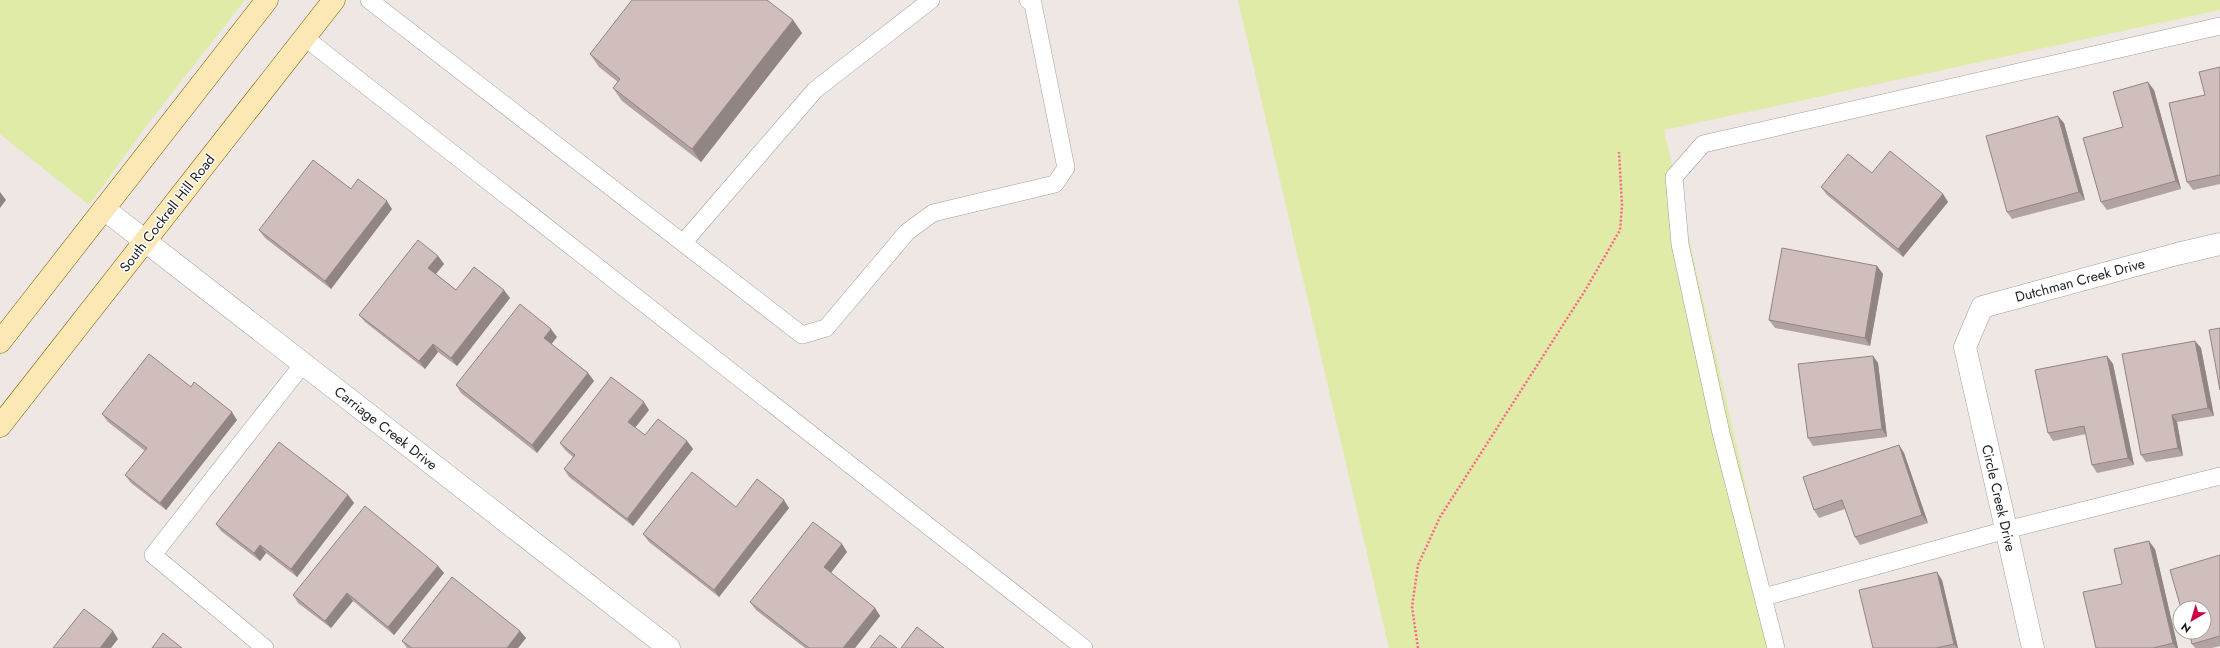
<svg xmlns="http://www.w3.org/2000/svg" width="2220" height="648" font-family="Jost,sans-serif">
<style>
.grass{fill:#dfeba7}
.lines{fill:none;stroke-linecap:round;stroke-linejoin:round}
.lane-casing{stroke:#9f9f9f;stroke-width:18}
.street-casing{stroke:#9f9f9f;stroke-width:23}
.secondary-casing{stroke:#785e01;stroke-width:23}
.path{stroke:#fe6688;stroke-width:2.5;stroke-dasharray:2 2;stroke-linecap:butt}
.lane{stroke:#fff;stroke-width:17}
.street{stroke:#fff;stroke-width:22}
.secondary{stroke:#fbe8b5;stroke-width:22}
.wall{fill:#b2a3a2}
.shaded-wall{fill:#918584}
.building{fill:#cfbebc;stroke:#918584}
.labels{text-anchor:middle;stroke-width:3;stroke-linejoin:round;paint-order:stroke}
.street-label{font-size:14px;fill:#1e1e1e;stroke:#fff}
</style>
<rect width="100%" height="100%" fill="#efe7e3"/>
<path class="grass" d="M0 0H245L150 121 89 205 0 134Z
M1238 0H2220V10L1664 130 1783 648H1389Z"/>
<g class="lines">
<g class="lane-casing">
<path id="lane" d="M369 0 802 335 826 328 907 232 933 213 1055 184 1066 168 1033 4 1028 0
M304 37 1084 648
M683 243 815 90 931 0
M1764 597 2006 530 2220 476
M265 648 153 555 303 364
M1776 648 1721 433 1680 244 1674 177 1703 144 2220 26"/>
</g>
<g class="street-casing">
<path id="street" d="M104 209 669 648
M2033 648 1965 347 1982 307 2177 254 2220 244"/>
</g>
<g class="secondary-casing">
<path id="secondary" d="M0 342 267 0
M0 426 334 0"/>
</g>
<path class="path" d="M1418 648 1412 607 1418 565 1440 517 1586 289 1620 230 1622 205 1619 152"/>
<use href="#lane" class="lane"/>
<use href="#street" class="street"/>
<use href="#secondary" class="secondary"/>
</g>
<path class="wall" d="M793 20 802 33 701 162 622 101 613 88 618 82 599 67 590 54Z
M2220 67V184L2193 190 2187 182 2205 95Z
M2154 90 2181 189 2107 210 2101 202 2123 127Z
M2064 123 2085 200 2012 219 2007 212Z
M1872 173 1943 194 1948 202 1903 257 1827 195 1821 187Z
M351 189 392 209 331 289 265 238 259 230Z
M438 256 444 264 436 274 456 290 510 298 457 366 438 352 425 369 365 322 359 315Z
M1877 266 1883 274 1870 346 1775 328 1769 320Z
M557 337 551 344 588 373 594 381 537 453 461 393 456 385Z
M2195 341 2201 348 2214 416 2177 422 2183 456 2146 462 2141 455Z
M1873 356 1878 363 1887 437 1813 446 1808 438Z
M2107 356 2113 364 2134 465 2097 473 2092 465 2086 434 2053 441 2048 433Z
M191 387 237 420 166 510 131 483 125 475 145 451 108 422 102 414Z
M649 410 635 428 645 435 687 441 693 449 633 526 569 477 564 469 573 457 565 450 560 443Z
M1899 445 1904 453 1928 523 1860 545 1855 537 1845 509 1819 518 1814 510Z
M348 495 354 503 297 577 266 553 260 561 221 531 216 524Z
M789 508 719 597 649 542 643 534Z
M842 544 847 552 831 573 875 608 880 616 855 648H805L756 610 750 602Z
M2155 549 2178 648H2096L2122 584Z
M2220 555V646L2212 648H2195L2192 644Z
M438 566 444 573 394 635 353 601 331 628 298 603 293 595Z
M1942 580 1958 648H1873Z
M520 631 526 638 518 648H407L402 641Z"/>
<path class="shaded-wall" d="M793 20 802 33 701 162 692 149Z
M2148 82 2154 90 2181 189 2176 181Z
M2058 116 2064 123 2085 200 2079 192Z
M0 192 6 200 0 208Z
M1943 194 1948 202 1903 257 1898 249Z
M387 201 392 209 331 289 325 281Z
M438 256 444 264 434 276 428 268Z
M1877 266 1883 274 1870 346 1865 338Z
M504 290 510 298 457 366 451 358Z
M551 329 557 337 550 346 544 338Z
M2195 341 2201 348 2214 416 2208 408Z
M433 344 438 352 425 369 419 361Z
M1873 356 1878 363 1887 437 1882 429Z
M2107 356 2113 364 2134 465 2128 458Z
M588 373 594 381 537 453 532 445Z
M644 402 649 410 633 430 628 422Z
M232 412 237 420 166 510 160 503Z
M2172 415 2177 422 2183 456 2178 448Z
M687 441 693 449 633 526 627 519Z
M1899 445 1904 453 1928 523 1922 515Z
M348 495 354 503 297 577 291 569Z
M784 500 789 508 719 597 714 590Z
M2149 541 2155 549 2178 648H2176L2173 643Z
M842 544 847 552 829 575 824 567Z
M260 545 266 553 260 561 254 553Z
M438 566 444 573 394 635 388 627Z
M1937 572 1942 580 1958 648H1957L1954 644Z
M347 593 353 601 331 628 325 621Z
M875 608 880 616 855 648H843Z
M113 631 118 639 111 648H100Z
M520 631 526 638 518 648H507Z"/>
<path class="building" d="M632 0H767L793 20 692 149 613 88 620 79 590 54Z
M2220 67V175L2187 182 2169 103 2205 95 2199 72Z
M2148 82 2176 181 2101 202 2083 138 2123 127 2113 92Z
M2058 116 2079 192 2007 212 1986 136Z
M1890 151 1943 194 1898 249 1821 187 1848 154 1872 173Z
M313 160 351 189 358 179 387 201 325 281 259 230Z
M418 240 438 256 428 268 456 290 474 267 504 290 451 358 433 344 419 361 359 315Z
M1782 248 1877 266 1865 338 1769 320Z
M520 304 551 329 544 338 588 373 532 445 456 385Z
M2220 328V390L2209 330Z
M2195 341 2208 408 2172 415 2178 448 2141 455 2122 354Z
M149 354 191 387 194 382 232 412 160 503 125 475 147 448 102 414Z
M1873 356 1882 429 1808 438 1798 364Z
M2107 356 2128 458 2092 465 2084 426 2048 433 2035 370Z
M611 377 644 402 628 422 645 435 658 419 687 441 627 519 564 469 575 455 560 443Z
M279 442 348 495 291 569 260 545 254 553 216 524Z
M1899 445 1922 515 1855 537 1842 500 1814 510 1803 477Z
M692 472 736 507 757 479 784 500 714 590 643 534Z
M365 506 438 566 388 627 347 593 325 621 293 595Z
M813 522 842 544 824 567 875 608 843 648H809L750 602Z
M2149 541 2173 643 2153 648H2096L2083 592 2122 584 2114 549Z
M2220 555V636L2192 644 2189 632H2204V608H2181L2170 570Z
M1937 572 1954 644 1936 648H1873L1859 590Z
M452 577 520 631 507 648H412L402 641Z
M84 609 113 631 100 648H53Z
M917 627 944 648H901Z
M163 633 182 648H152Z
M880 635 897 648H870Z"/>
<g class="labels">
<g class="street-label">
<text transform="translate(167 213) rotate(-52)" y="5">South Cockrell Hill Road</text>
<text transform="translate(2080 280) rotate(-15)" y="5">Dutchman Creek Drive</text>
<text transform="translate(386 428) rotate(38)" y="5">Carriage Creek Drive</text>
<text transform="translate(1999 498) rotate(77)" y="5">Circle Creek Drive</text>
</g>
</g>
<g transform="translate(2192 620) rotate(218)"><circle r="19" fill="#ffffff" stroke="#a5a5a5"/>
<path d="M0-3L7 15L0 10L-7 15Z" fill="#cb0043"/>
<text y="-6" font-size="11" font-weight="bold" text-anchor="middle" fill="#1e1e1e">N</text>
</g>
</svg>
